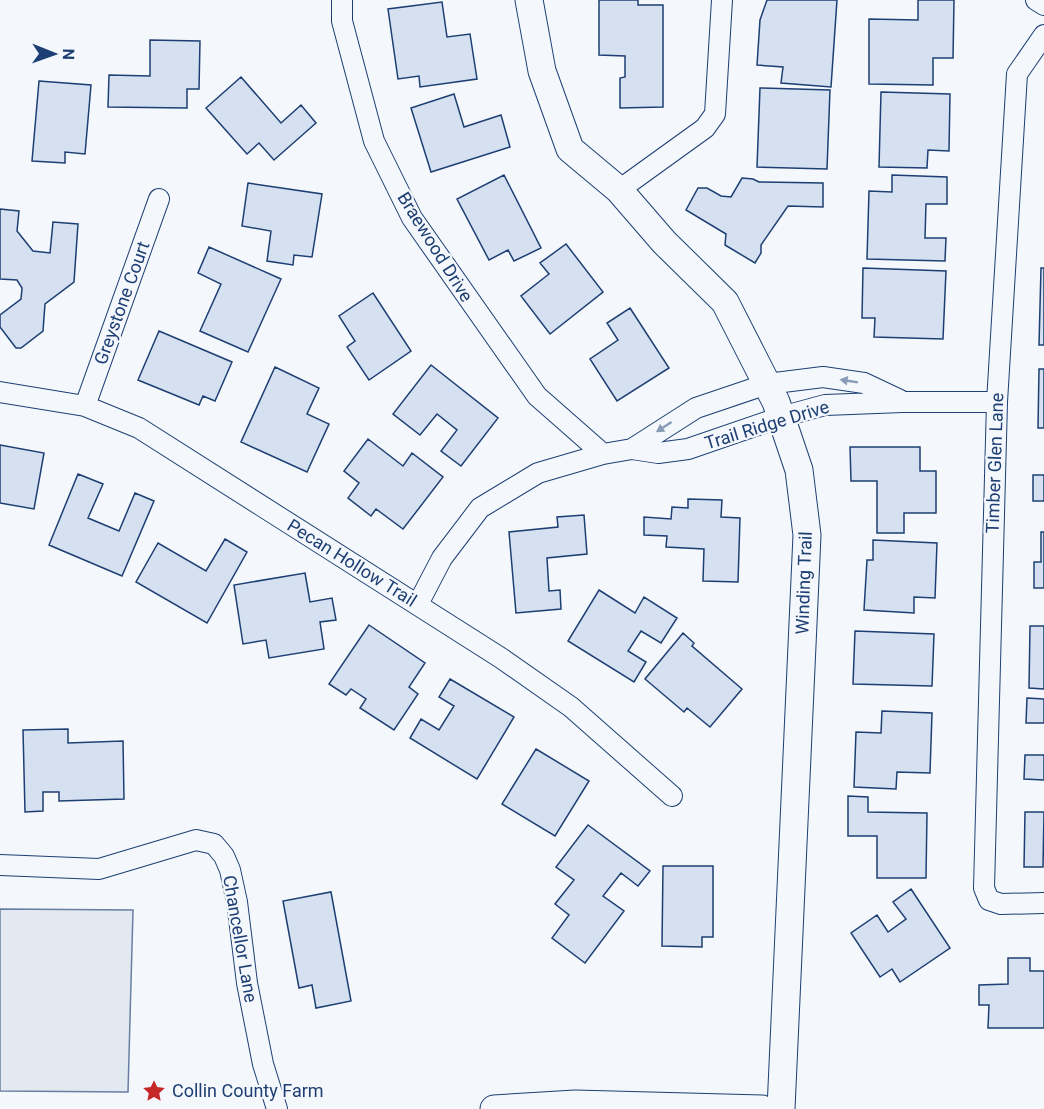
<svg xmlns="http://www.w3.org/2000/svg" width="1044" height="1109" font-family="Roboto,sans-serif">
<style>
.green{fill:#e3e9f0;stroke:#687fa3;stroke-width:1.5}
.building{fill:#d5e0f0;stroke:#1d3f73;stroke-width:1.5}
.lines{fill:none;stroke-linecap:round;stroke-linejoin:round}
.street-casing{stroke:#1d3f73;stroke-width:22}
.secondary-casing{stroke:#1d3f73;stroke-width:29}
.street{stroke:#f4f7fb;stroke-width:20}
.secondary{stroke:#f4f7fb;stroke-width:27}
.oneway{fill:#889bb7}
.labels{text-anchor:middle;stroke-width:4.5;stroke-linejoin:round;paint-order:stroke}
.street-label{font-size:18px;fill:#1d3f73;stroke:#f4f7fb}
.poi-label{font-size:18px;fill:#1d3f73;stroke:#f4f7fb;text-anchor:start}
</style>
<rect width="100%" height="100%" fill="#f4f7fb"/>
<path class="green" d="M0 909 133 910 128 1092 0 1091Z"/>
<path class="building" d="M599 0H638V5H663V107L620 108V78L625 77V56L599 55Z
M767 0H837L831 87 781 83 783 67 757 65 760 20Z
M918 0H954L953 58H933V85L869 84V19L918 20Z
M442 2 447 37 470 34 477 79 420 87 419 76 398 79 388 9Z
M150 40 200 41 199 89H187V108L108 107 109 75 150 76Z
M241 77 281 123 301 105 316 123 274 160 259 143 247 154 206 108Z
M39 81 91 85 85 154 65 152V163L32 161Z
M760 88 830 90 827 169 757 167Z
M881 92 950 94 949 151 928 150 927 168 879 167Z
M454 94 464 127 501 115 510 147 431 172 411 108Z
M504 175 541 248 514 261 508 250 489 260 457 199Z
M892 175 947 177V204H926L925 238H946L945 261 867 259 869 191 892 192Z
M742 178 753 179 759 182 823 183V207L788 206 761 245V253L755 263 725 245 726 234 686 210 698 188H707L721 196 731 197Z
M248 183 322 194 312 257 294 255 293 265 267 261 271 231 242 226Z
M0 209 19 211 17 231 33 251 50 253 53 222 78 224 74 282 45 304 43 331 21 348H16L0 327V315L21 299 22 288 17 280 0 279Z
M566 244 603 292 550 334 521 296 549 274 540 263Z
M209 247 281 279 248 352 200 331 221 284 198 273Z
M863 268 946 271 943 339 874 337 875 318H862Z
M1041 268H1044V345H1039Z
M373 293 411 351 369 380 347 347 355 341 339 316Z
M630 308 669 368 617 401 590 359 618 340 607 323Z
M159 331 232 362 215 401 203 396 199 405 138 380Z
M431 365 498 418 461 466 441 451 457 430 437 414 420 435 393 414Z
M275 367 319 388 307 414 329 424 307 472 241 442Z
M1039 369H1044V428H1038Z
M368 439 403 466 412 453 443 477 403 529 376 509 371 516 348 498 359 483 344 471Z
M0 445 44 453 34 509 0 503Z
M850 447H920V471H936V513H904V533H877V481H851Z
M78 474 103 484 88 518 119 531 135 493 154 501 122 576 49 545Z
M1033 475H1044V501H1033Z
M688 499 722 500 721 517 740 518 738 582 703 581 704 549 666 547 667 536 644 535V517L671 519 672 507 688 508Z
M584 515 587 554 547 558 549 591 560 590 561 609 516 613 509 532 558 527 557 517Z
M1041 532H1044V588H1034V562H1041Z
M225 539 247 552 207 623 136 582 158 543 206 571Z
M873 540 937 543 935 598 914 597V613L864 610 867 560H873Z
M305 573 310 602 332 598 336 620 320 622 324 649 269 658 266 640 243 644 234 585Z
M599 590 635 613 644 597 677 618 661 643 641 631 628 651 646 662 634 682 568 641Z
M369 625 425 663 409 687 418 694 394 730 360 708 366 699 351 689 346 695 329 684Z
M1030 626H1044V689L1029 688Z
M855 631 934 634 932 686 853 684Z
M683 633 694 643 692 646 742 689 710 727 687 708 684 712 645 679Z
M450 679 514 717 477 779 410 738 421 719 439 730 454 706 439 697Z
M1027 698 1044 699V723H1026Z
M882 711 932 713 930 773 897 772 896 789 854 787 856 732 881 733Z
M68 729V743L123 741 124 799 59 801V792H43V811L25 812 23 730Z
M536 749 589 781 555 836 502 804Z
M1025 755H1044V780L1024 779Z
M848 796 868 797V812L927 813 926 878H877V836H848Z
M1025 812H1044L1043 867H1024Z
M588 825 650 871 638 886 621 873 603 896 624 911 585 963 552 938 569 915 555 904 574 880 556 867Z
M663 866H713V937H702V947L662 946Z
M911 889 950 948 900 982 892 969 880 977 851 933 877 915 888 932 906 919 893 902Z
M331 892 351 1001 316 1008 312 985 299 988 283 901Z
M1008 958H1030V971H1044V1028H988L989 1005H979V985L1008 984Z"/>
<g class="lines">
<g class="street-casing">
<path id="street" d="M342 0V21L374 141 412 218 537 396 603 454
M1036 0 1044 5
M1044 35 1017 74 997 402 984 888 989 900 1001 904 1044 903
M619 190 705 128 715 114 722 0
M0 392 85 406 139 428 501 658 571 707 672 796
M85 406 159 199
M632 449 696 408 767 384 823 377 864 383 900 400
M418 604 442 558 480 508 538 473 603 454 632 449 658 453 688 449 781 417 825 405 903 402H997
M0 865 99 869 196 840 214 844 224 856 230 870 237 902 247 983 263 1064 277 1109"/>
</g>
<g class="secondary-casing">
<path id="secondary" d="M529 0 542 71 570 149 619 190 664 242 725 302 776 402 799 470 807 535 781 1109
M494 1109 575 1104 762 1109"/>
</g>
<use href="#street" class="street"/>
<use href="#secondary" class="secondary"/>
</g>
<defs><path id="oneway-solid" d="M-6-.8H1V-3.2L6.5 0L1 3.2V.8H-6Z" transform="scale(1.5)"/></defs>
<g class="oneway">
<use href="#oneway-solid" transform="translate(849 381) rotate(-171)"/>
<use href="#oneway-solid" transform="translate(664 427) rotate(147)"/>
</g>
<defs>
<g id="sight-bare" transform="scale(1.8)"><path d="M0-6L1.8-2.2L6-1.7L2.9 1.2L3.7 5.4L0 3.3L-3.7 5.4L-2.9 1.2L-6-1.7L-1.8-2.2Z" fill="#c62828" stroke="#f4f7fb" stroke-width="2.5" paint-order="stroke"/></g>
</defs>
<g fill-rule="evenodd">
<use href="#sight-bare" x="154" y="1091"/>
</g>
<g class="labels">
<g class="street-label">
<text transform="translate(435 247) rotate(58)" y="6">Braewood Drive</text>
<text transform="translate(122 303) rotate(-70)" y="6">Greystone Court</text>
<text transform="translate(767 425) rotate(-17)" y="6">Trail Ridge Drive</text>
<text transform="translate(995 463) rotate(-88)" y="6">Timber Glen Lane</text>
<text transform="translate(352 563) rotate(32)" y="6">Pecan Hollow Trail</text>
<text transform="translate(804 583) rotate(-88)" y="6">Winding Trail</text>
<text transform="translate(240 939) rotate(80)" y="6">Chancellor Lane</text>
</g>
<g class="poi-label">
<text x="172" y="1097">Collin County Farm</text>
</g>
</g>
<g transform="translate(54 54) rotate(91)" stroke="#f4f7fb" stroke-width="4.5" paint-order="stroke">
<path d="M0-4.5L10 22L0 15L-10 22Z" fill="#1d3f73"/>
<text y="-9" font-size="16" font-weight="bold" text-anchor="middle" fill="#1d3f73">N</text>
</g>
</svg>
